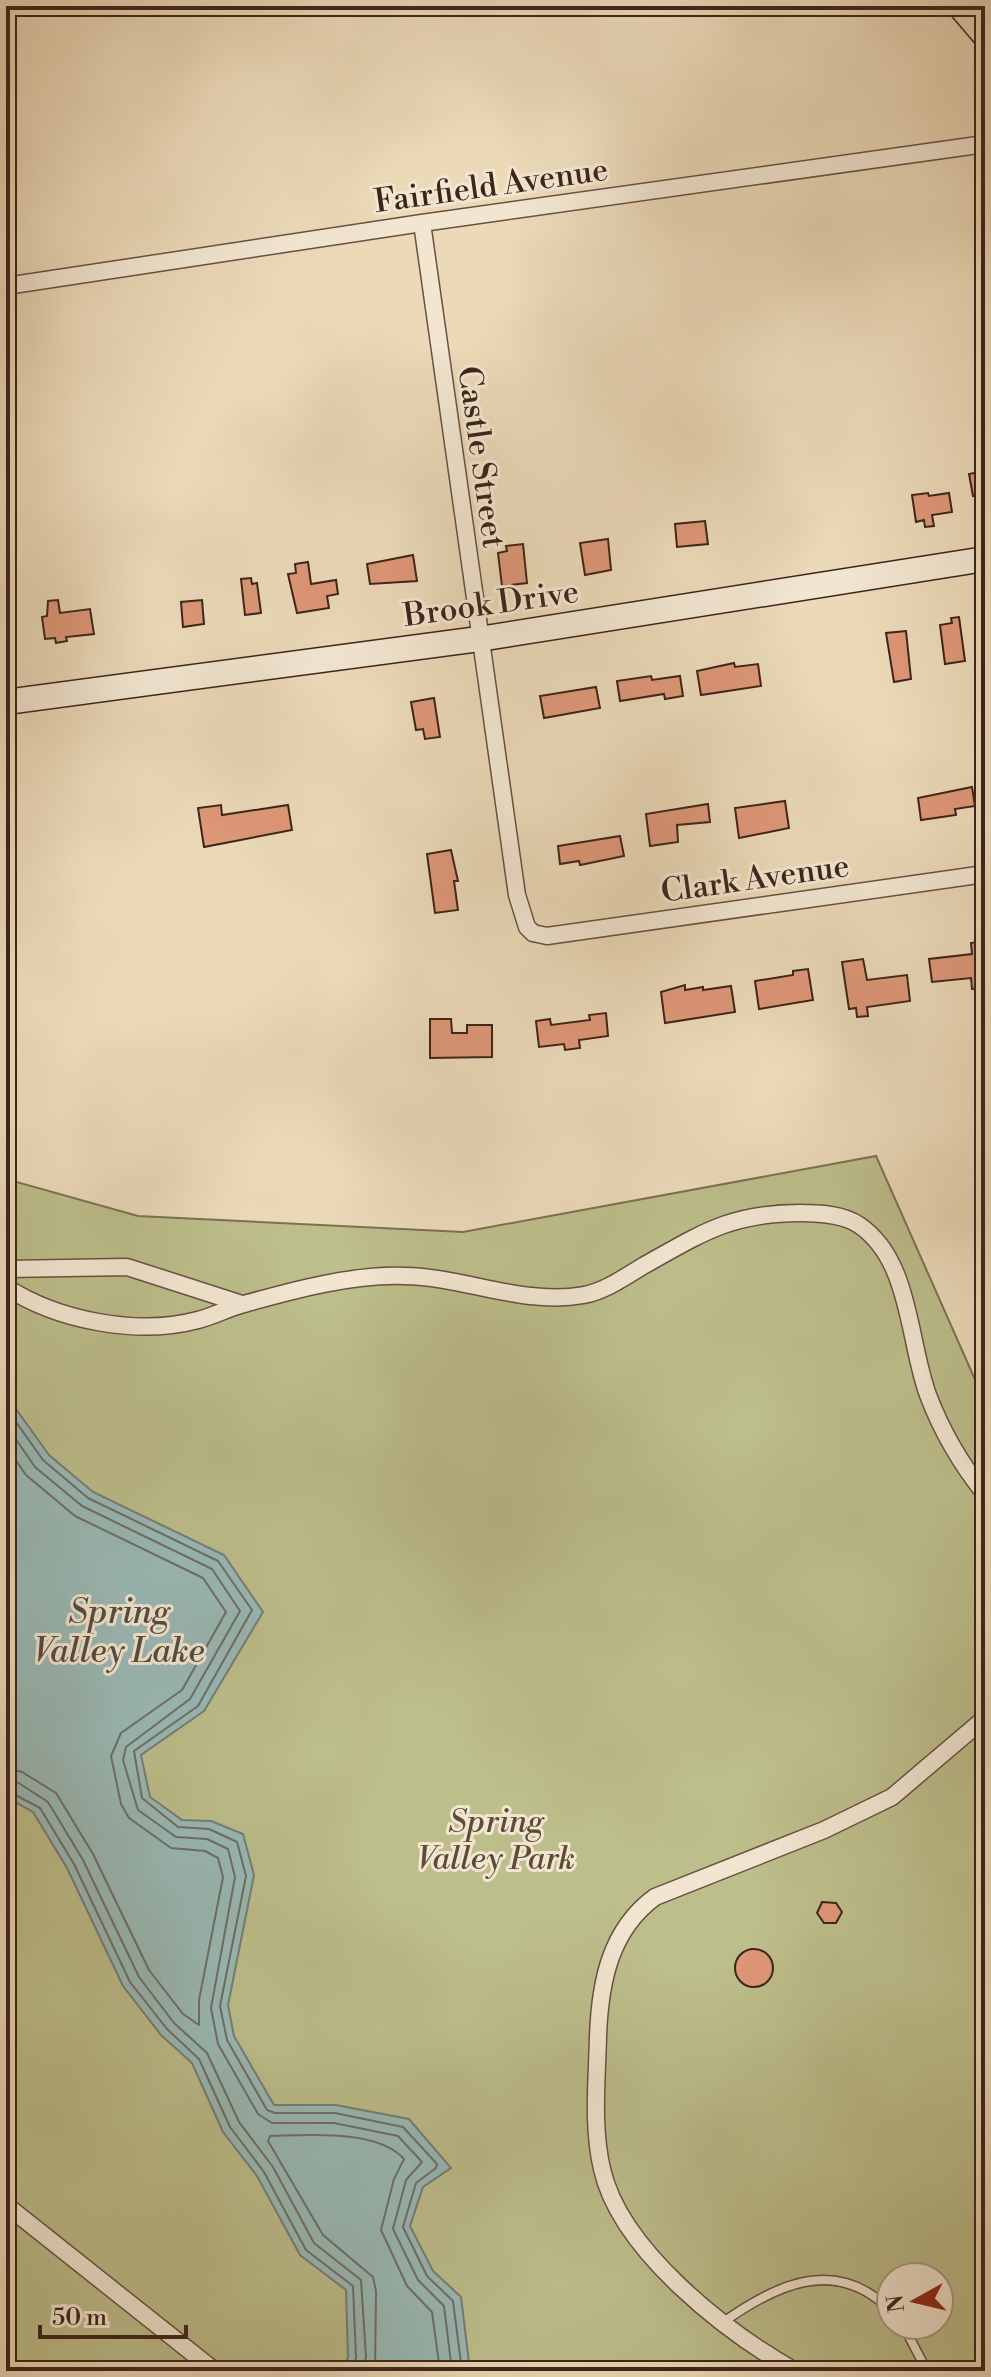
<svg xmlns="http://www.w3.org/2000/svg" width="991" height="2377" font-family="'Libre Bodoni',serif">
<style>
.green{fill:#bcbe8b;stroke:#7c7153;stroke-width:2;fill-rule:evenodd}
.water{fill:#99b9b6;stroke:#747d78;stroke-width:2}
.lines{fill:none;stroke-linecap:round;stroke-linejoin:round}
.shore{stroke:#6b6e68;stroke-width:2}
.building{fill:#de9778;stroke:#3d241b;stroke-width:2}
.lane-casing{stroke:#685142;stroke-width:11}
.street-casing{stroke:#685142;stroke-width:19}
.secondary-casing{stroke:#3d241b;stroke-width:27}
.primary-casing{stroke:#3d241b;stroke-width:29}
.lane{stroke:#f2e6d1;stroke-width:8}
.street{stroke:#f2e6d1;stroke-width:16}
.secondary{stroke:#f2e6d1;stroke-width:24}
.primary{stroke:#ebd9b8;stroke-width:26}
.labels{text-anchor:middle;stroke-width:6;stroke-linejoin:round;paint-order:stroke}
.street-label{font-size:32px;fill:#3d241b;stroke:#f2e6d1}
.park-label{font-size:32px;font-style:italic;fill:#5d4a37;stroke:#f2e6d1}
.water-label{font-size:34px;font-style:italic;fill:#544942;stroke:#f2e6d1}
</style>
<rect width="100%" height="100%" fill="#ebd9b8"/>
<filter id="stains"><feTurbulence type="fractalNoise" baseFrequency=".0025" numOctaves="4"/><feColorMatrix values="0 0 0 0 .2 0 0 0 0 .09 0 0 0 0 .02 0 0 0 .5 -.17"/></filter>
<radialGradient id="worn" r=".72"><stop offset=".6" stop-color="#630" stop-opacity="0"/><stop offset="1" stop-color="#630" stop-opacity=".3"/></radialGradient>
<path class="green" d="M876 1156 985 1402V2371H6V1179L138 1216 463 1232ZM891 2277H939V2325H891Z"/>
<path class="water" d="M6 1395 49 1455 93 1492 224 1555 263 1612 204 1711 141 1755 150 1797 182 1820 211 1821 243 1834 254 1875 228 2005 234 2036 274 2105H336L409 2119 451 2168 423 2187 410 2226 433 2271 461 2297 470 2371H341L348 2358 346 2290 300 2255 257 2176 223 2132 192 2063 161 2035 123 1986 67 1868 33 1812 6 1797Z"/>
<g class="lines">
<path class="shore" d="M6 1408 43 1460 88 1498 218 1561 252 1610 198 1706 134 1751 142 1798 178 1827 209 1829 237 1842 246 1876 220 2006 227 2040 267 2110 275 2113H335L403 2127 437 2164 436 2168 416 2183 403 2227 427 2276 453 2301 462 2371
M6 1425 35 1467 82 1506 212 1569 240 1611 190 1699 126 1747 123 1760 138 1810 176 1837 207 1839 228 1849 235 1877 211 2008 218 2044 258 2114 272 2123H334L398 2136 422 2162 406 2180 393 2229 418 2280 444 2306 452 2371
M6 1446 26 1475 75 1516 203 1578 226 1612 182 1690 121 1733 111 1756 121 1804 129 1818 171 1848 205 1851 218 1858 223 1877 199 2000V2025L183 2014 149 1970 93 1854 56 1793 22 1772 6 1768
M6 1780 17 1782 48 1802 83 1860 139 1977 174 2023 207 2053 239 2122 273 2167 314 2243 361 2280 366 2357 362 2371
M6 1790 40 1808 74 1864 130 1982 167 2029 199 2059 230 2127 264 2172 306 2250 353 2286 356 2358 350 2371
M375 2371 376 2291 373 2277 323 2235 268 2141 270 2136C308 2135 378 2129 404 2159L394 2179 381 2230 407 2286 432 2312 440 2371"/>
</g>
<path class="building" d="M985 471V494L973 496 969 474Z
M928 493 929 496 949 493 952 512 932 515 934 526 925 527 924 520 916 522 912 495Z
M705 521 708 544 677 547 675 524Z
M608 539 611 570 585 575 580 543Z
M523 544 527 583 502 586 498 553 507 551 506 546Z
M413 555 417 581 370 584 367 564Z
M308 562 311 584 336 580 338 594 327 596 329 608 297 613 288 574 296 573 295 564Z
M251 578 252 584 257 583 261 613 245 615 241 579Z
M58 600 60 613 90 609 94 634 66 637 67 641 56 643 55 638 45 639 42 617 47 616 48 601Z
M202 600 204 624 183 627 181 602Z
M959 617 965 661 945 664 940 625 952 623 951 618Z
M906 631 911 679 894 682 886 633Z
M734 663 735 667 758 664 761 686 701 695 697 671Z
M651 676 652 680 680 676 683 696 665 699 664 694 620 701 617 681Z
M596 687 600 708 544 718 540 696Z
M434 698 440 737 425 739 423 729 416 730 411 702Z
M972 787 975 806 955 809 956 815 921 820 918 798Z
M785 801 789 828 739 838 735 808Z
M708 804 710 822 677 825 678 842 650 846 646 814Z
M221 805 222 815 288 805 292 830 204 847 198 808Z
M620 836 624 856 580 865 579 861 560 864 558 846Z
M451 850 458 881H454L458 910 435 913 427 854Z
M983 941 984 988 972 989 971 978 932 982 929 959 972 954 971 943Z
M863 959 867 980 907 975 910 1001 867 1007 868 1016 857 1017 856 1008 849 1009 842 962Z
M808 969 813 1000 759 1009 755 981 793 975V971Z
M685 985V990L703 987V990L731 986 735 1012 665 1023 661 992Z
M606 1013 608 1036 579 1040 580 1048 565 1050 564 1044 539 1047 536 1021 550 1019 551 1025 590 1020 589 1015Z
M430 1019H451L452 1033H467V1025H492V1057L430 1058Z
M822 1902 836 1903 842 1912 836 1923H824L817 1913Z
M735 1968a19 19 0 1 1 38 0a19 19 0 1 1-38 0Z"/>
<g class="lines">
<g class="lane-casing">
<path id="lane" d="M722 2323C775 2285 836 2255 891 2311
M903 2325 927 2371"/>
</g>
<g class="street-casing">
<path id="street" d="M422 223 517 895 527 927 533 933 547 936 985 874
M6 286 422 223 985 144
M6 1269 127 1267 242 1304
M6 1287C58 1321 138 1336 198 1320 214 1316 228 1308 244 1304 294 1290 353 1274 405 1276 465 1277 523 1306 584 1295 605 1291 625 1277 643 1266 702 1233 731 1213 800 1213 819 1213 843 1214 859 1225 911 1260 908 1341 928 1395 942 1432 960 1463 985 1494
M6 2205 215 2371
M795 2371C726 2332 620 2250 602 2169 592 2127 597 2080 598 2036 600 1982 610 1930 655 1897L824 1830 892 1797 985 1718"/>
</g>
<g class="secondary-casing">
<path id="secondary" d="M6 702 479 639 985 559"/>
</g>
<g class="primary-casing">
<path id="primary" d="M961 6 985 34"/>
</g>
<use href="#lane" class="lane"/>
<use href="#street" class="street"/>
<use href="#secondary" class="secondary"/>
<use href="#primary" class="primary"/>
</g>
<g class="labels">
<g class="street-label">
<text transform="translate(491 185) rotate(-8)" y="11">Fairfield Avenue</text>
<text transform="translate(482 457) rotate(82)" y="11">Castle Street</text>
<text transform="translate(491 603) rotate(-8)" y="11">Brook Drive</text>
<text transform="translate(755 878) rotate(-8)" y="11">Clark Avenue</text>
</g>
<g class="park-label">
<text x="496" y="1832">Spring<tspan x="496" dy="37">Valley Park</tspan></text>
</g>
<g class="water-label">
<text x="119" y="1623">Spring<tspan x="119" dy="39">Valley Lake</tspan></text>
</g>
</g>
<rect width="991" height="2377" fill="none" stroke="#ebd9b8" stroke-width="32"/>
<rect x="8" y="8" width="975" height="2361" fill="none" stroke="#3d241b" stroke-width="4"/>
<rect x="16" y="16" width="959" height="2345" fill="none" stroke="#3d241b" stroke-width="2"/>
<g transform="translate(915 2301) rotate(262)"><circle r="38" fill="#f2e6d1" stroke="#aa9888" stroke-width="2"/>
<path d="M0-6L14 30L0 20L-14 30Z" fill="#8f2418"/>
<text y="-12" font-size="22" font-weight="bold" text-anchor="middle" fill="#3d241b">N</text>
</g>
<path d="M40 2325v12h146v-12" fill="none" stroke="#3d241b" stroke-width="4"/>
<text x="52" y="2325" font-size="24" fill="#3d241b" stroke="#f2e6d1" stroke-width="6" paint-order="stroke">50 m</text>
<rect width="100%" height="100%" filter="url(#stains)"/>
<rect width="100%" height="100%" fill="url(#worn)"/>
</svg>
